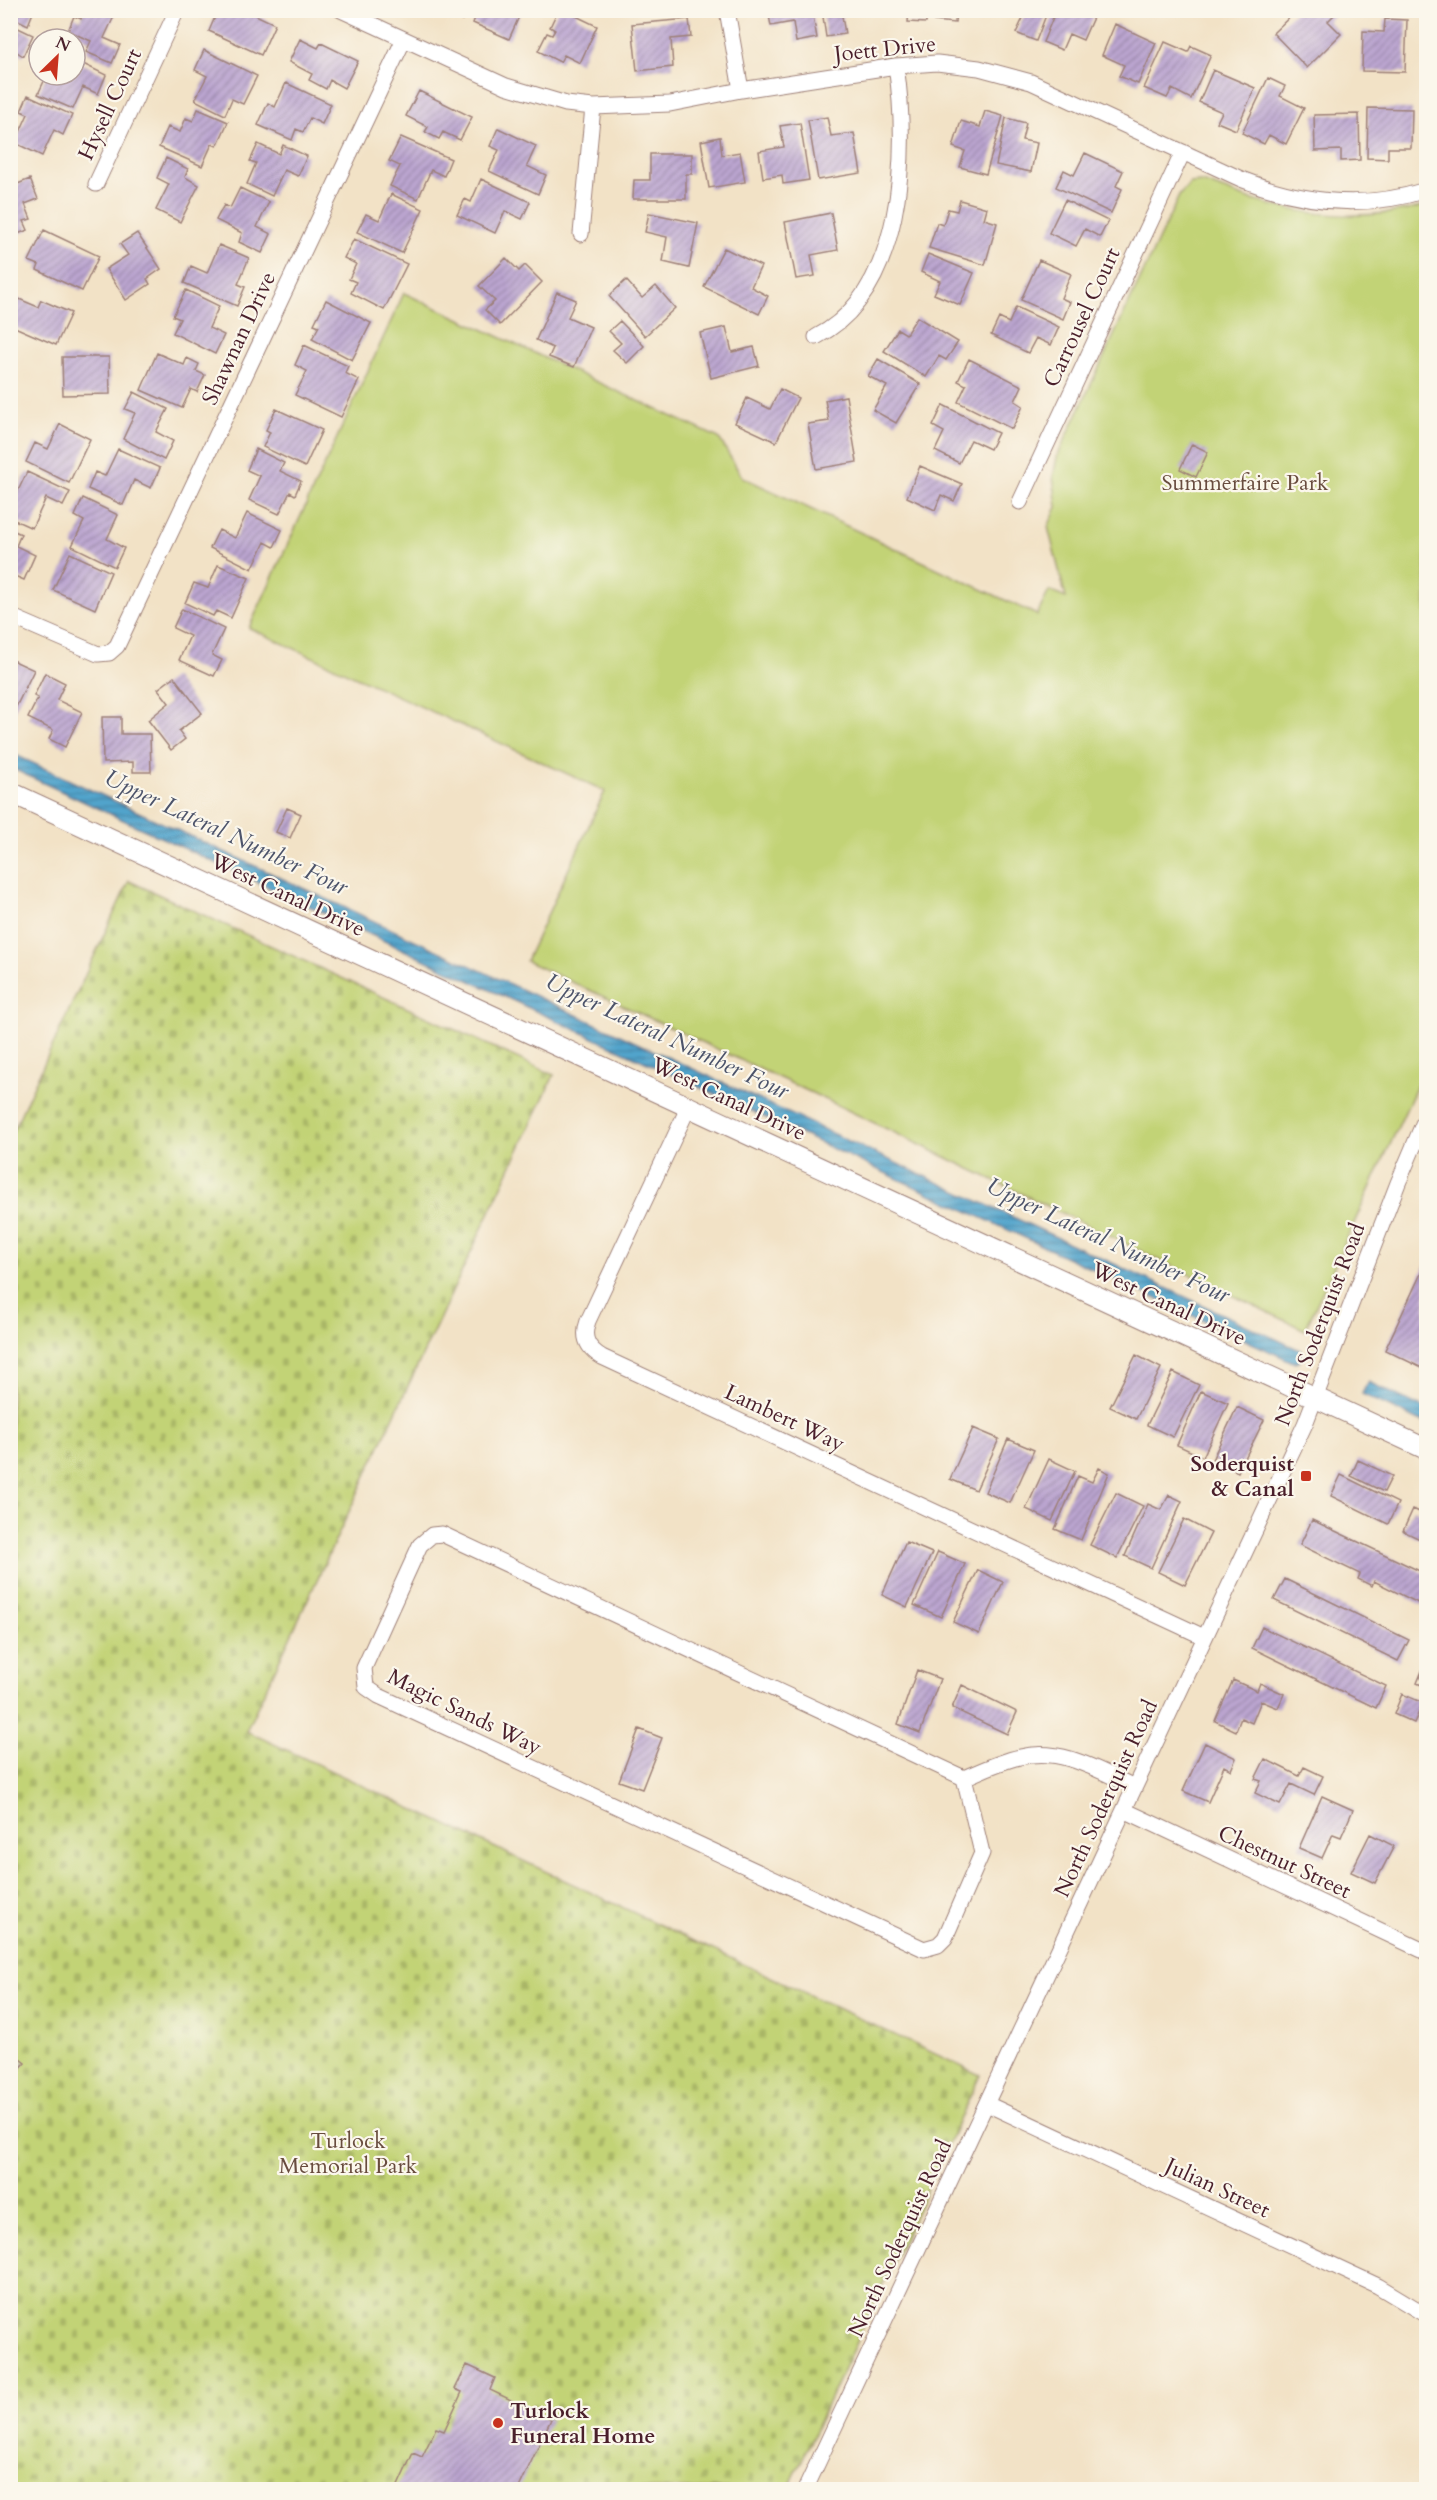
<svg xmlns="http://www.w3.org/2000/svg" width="1437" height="2500" font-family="Cardo,serif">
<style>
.green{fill:#c2d376;stroke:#867950;stroke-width:1.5}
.cemetery{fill:url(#cemetery-stones);stroke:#867950;stroke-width:1.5}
.water{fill:url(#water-rules);stroke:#4e627c;stroke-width:1.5}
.building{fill:url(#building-hatch)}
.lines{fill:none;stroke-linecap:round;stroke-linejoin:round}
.minor-casing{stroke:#9e8078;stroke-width:17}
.tertiary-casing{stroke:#9e8078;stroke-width:22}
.minor{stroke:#fff;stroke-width:15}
.tertiary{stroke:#fff;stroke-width:20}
.poi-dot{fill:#c8321e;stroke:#fbf7ec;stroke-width:2}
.labels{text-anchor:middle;stroke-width:4.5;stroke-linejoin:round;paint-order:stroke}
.street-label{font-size:22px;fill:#4a1f2b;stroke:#fbf7ec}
.park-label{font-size:22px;fill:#684c3e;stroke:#fbf7ec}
.poi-label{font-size:22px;font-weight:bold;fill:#4a1f2b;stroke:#fbf7ec;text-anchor:end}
.water-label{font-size:24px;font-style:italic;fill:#4d546b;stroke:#fbf7ec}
</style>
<defs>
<pattern id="cemetery-stones" width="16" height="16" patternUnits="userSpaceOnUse" patternTransform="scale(1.5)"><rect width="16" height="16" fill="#c2d376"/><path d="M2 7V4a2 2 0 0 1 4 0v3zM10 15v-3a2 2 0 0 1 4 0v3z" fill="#a8b566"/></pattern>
<pattern id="water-rules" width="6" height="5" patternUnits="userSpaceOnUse" patternTransform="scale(1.5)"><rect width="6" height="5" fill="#51a4cc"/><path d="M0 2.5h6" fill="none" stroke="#4585a6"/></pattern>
<pattern id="building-hatch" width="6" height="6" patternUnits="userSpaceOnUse" patternTransform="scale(1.5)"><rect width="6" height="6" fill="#bba5d0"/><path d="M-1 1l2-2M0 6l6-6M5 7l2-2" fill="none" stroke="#9a86a9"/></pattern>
</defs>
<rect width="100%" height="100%" fill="#fbf7ec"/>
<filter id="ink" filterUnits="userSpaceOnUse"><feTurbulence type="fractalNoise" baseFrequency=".0167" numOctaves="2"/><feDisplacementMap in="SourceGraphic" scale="12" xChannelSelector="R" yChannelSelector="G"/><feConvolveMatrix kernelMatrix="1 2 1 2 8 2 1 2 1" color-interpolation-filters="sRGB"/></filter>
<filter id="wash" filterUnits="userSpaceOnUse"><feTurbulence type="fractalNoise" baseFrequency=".008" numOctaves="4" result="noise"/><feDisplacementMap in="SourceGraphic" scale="24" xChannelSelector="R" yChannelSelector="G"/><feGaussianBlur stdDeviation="1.35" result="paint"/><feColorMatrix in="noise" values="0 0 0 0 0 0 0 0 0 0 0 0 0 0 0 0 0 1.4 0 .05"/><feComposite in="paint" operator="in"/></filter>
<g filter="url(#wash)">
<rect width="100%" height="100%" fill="#f2e2c6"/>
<path class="green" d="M1201 182C1217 186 1232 194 1249 199 1309 217 1365 221 1426 206V1066L1305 1330 812 1093 526 961 605 791 249 628 404 293 719 438 742 477 1037 615 1049 591 1066 598 1048 527 1057 507 1053 477 1057 457 1179 196 1190 183Z"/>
<path class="cemetery" d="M129 881 554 1075 246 1731 980 2075 788 2489 11 2490V1135Z"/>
<path class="water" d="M11 753 1302 1351 1303 1354 1299 1361 1295 1363 11 768Z
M1368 1382 1426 1409V1424L1362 1394Z"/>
<g id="blocks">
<path class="building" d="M10 10H34L28 25 10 16Z
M84 10H117L104 38 120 45 112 63 86 52 91 41 68 31 74 16 81 19Z
M218 10H245L275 24 261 55 209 31Z
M440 10H466L462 20Z
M478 10H522L509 39 473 23Z
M558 10H578L576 16 597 26 580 63 564 55 560 62 538 51 547 33 552 35 555 30 550 27Z
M768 10H812L817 38 796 42 793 22 771 26Z
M822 10H841L845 34 826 37Z
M909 10H927L926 23 908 22Z
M935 10H956L955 23 934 21Z
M1012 10H1048L1036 41 1016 33 1024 16Z
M1056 10H1089L1095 13 1083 40 1069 34 1062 50 1043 42Z
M1297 10H1335L1337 12 1328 21 1341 34 1307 68 1273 33Z
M689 19 691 37 671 39 673 67 637 71 632 24Z
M1385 19 1407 20 1405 72 1362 71 1363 31 1384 32Z
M10 24 33 35 23 56 17 52 10 65Z
M1115 24 1156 43 1138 84 1119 76 1124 65 1102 55Z
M300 39 318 48 321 43 358 61 344 88 330 80 326 89 309 80 312 74 289 62Z
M1165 42 1188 52 1191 46 1211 55 1191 99 1172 89 1167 98 1144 88Z
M204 50 257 76 243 104 232 99 225 115 195 100 207 76 195 70Z
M75 60 106 75 98 94 83 87 73 109 38 94 47 75H75Z
M1213 70 1255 88 1236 130 1217 122 1222 112 1199 102Z
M1268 78 1285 86 1280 96 1304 108 1286 144 1269 135 1264 144 1242 133Z
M286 83 331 104 322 124 310 118 303 132 296 129 292 140 258 125 268 103 275 107Z
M419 91 472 117 460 140 443 132 439 139 425 132 428 127 406 116Z
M28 95 72 115 63 135 54 130 42 156 15 143 28 114 21 111Z
M1368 108 1412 109 1411 148H1388V159L1367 158Z
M198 109 228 122 217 146 212 144 202 166 159 147 168 127 180 132 186 118 193 121Z
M985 111 1003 116 986 174 960 167 965 151 953 147 961 121 980 127Z
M1359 114 1360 160 1341 161V150L1315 151 1314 115Z
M827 117 831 136 854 133 861 173 818 180 808 120Z
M1006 118 1026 123 1022 140 1037 143 1031 172 996 165Z
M800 123 809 180 783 184 782 175 763 178 759 151 784 147 780 126Z
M498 128 536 146 527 166 546 175 538 194 489 171 499 150 490 146Z
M401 137 451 159 444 176 431 170 418 199 390 186 400 166 389 161Z
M720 137 722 155 740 152 745 182 709 188 701 141Z
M258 144 279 154 283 145 307 156 298 176 284 170 272 196 247 184 256 163 250 161Z
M1085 153 1123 171 1116 186 1122 189 1111 213 1056 187 1064 170 1074 175Z
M650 154H692V174H686V199H633L634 180H650Z
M166 158 188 169 185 177 199 185 180 222 156 210 169 184 157 178Z
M30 179 38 199 25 204 31 219 24 221 28 230 10 237V187Z
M481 179 530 202 522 219 505 211 495 233 457 215 465 199 471 202Z
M240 188 269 202 257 227 271 234 262 253 239 242 242 233 216 220 224 205 230 208Z
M391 194 423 209 402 253 357 232 366 214 379 220Z
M960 200 987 208 984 219 997 223 985 265 929 248 937 223 943 225 948 209 957 211Z
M1065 200 1108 221 1100 237 1085 229 1076 246 1049 233Z
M649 213 698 223 689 268 663 262 667 237 645 232Z
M831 213 838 250 811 255 815 276 796 279 785 222Z
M44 230 99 256 82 291 37 270 39 265 29 261Z
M137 233 161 269 147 279 150 284 126 300 106 269 128 255 120 244Z
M354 239 407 264 384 310 351 293 356 282 349 279 356 264 344 258Z
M219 245 249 258 238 284 245 287 237 306 184 283 191 266 207 273Z
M724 248 761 266 751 287 768 296 759 314 704 287Z
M928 254 974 273 960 305 934 294 940 281 921 272Z
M506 258 519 271 525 265 542 282 500 325 485 310 495 301 479 286Z
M1039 260 1071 274 1061 298 1070 302 1063 319 1021 300Z
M626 280 642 298 656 286 675 308 645 336 609 296Z
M186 290 219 306 209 328 224 335 215 354 173 333 180 319 173 316Z
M557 292 576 300 568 317 591 327 574 367 549 357 553 348 536 340Z
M12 296 38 307 41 300 71 313 56 345 10 325Z
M326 300 371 323 352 360 312 339 319 326 314 324Z
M1016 307 1059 327 1051 345 1036 338 1028 353 991 335 999 318 1009 323Z
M917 317 958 342 946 360 939 356 926 377 884 351 898 329 906 334Z
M620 321 644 346 627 363 613 350 621 343 609 331Z
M726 327 732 352 754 347 759 366 711 378 700 333Z
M304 345 348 366 345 373 359 380 341 417 295 395 307 371 295 365Z
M157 353 184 365 187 358 199 364 196 371 205 375 197 392 191 389 182 408 141 390Z
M62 357H109L110 394 63 395Z
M878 359 920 384 896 423 873 410 887 386 868 376Z
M969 359 1022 386 1015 401 1023 406 1012 429 958 402 966 385 958 381Z
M780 389 798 398 776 442 735 423 747 398 770 409Z
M134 392 168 409 156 432 173 441 164 460 123 439 135 413 125 409Z
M846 396 857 462 816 469 808 424 829 421 825 400Z
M943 405 998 433 990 449 971 440 959 463 935 451 944 432 933 426Z
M276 409 322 430 305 467 263 447 270 432 266 430Z
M60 424 90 439 69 483 26 462 35 443 48 449Z
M1192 444 1208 452 1196 477 1180 469Z
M118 449 160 468 151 488 134 480 123 505 88 489 95 472 105 476Z
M256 449 284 463 280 471 301 481 295 495 290 492 279 514 249 500 260 476 247 470Z
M920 466 962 484 954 501 941 495 935 510 907 497Z
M27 472 70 492 63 506 46 498 32 528 10 518V495L15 497Z
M83 498 118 515 107 539 124 548 115 567 72 546 84 521 75 516Z
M247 513 282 530 274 547 265 542 252 569 210 548 219 530 235 538Z
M10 529 21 534 16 546 35 555 24 580 10 574Z
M70 553 111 572 95 609 53 590Z
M218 565 249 578 231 618 216 611 213 616 185 603 194 583 208 588Z
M182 609 224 629 212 655 222 660 214 676 179 660 190 636 173 628Z
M10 659 34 670 14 711 10 709Z
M45 673 65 683 57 700 82 712 65 747 49 739 53 730 28 718 38 698 34 696Z
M174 677 202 713 179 731 185 739 171 750 148 720 169 703 158 689Z
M102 717H121V734H150L151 772H133V762L103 763Z
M287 808 301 814 290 838 276 832Z
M1426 1263V1370L1385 1350Z
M1136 1355 1161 1368 1136 1419 1110 1407Z
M1173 1372 1199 1385 1173 1437 1147 1425Z
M1201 1391 1228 1403 1203 1457 1177 1445Z
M1237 1407 1264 1420 1238 1472 1212 1460Z
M973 1428 999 1439 976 1490 950 1479Z
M1008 1439 1034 1450 1010 1503 985 1492Z
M1049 1459 1075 1471 1052 1521 1026 1509Z
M1358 1460 1392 1476 1384 1492 1351 1476Z
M1099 1468 1109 1473 1081 1540 1055 1529 1078 1476 1092 1482Z
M1341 1475 1398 1503 1388 1524 1331 1496Z
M1116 1493 1143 1506 1117 1558 1090 1545Z
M1169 1495 1182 1501 1151 1568 1125 1556 1148 1504 1161 1510Z
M1413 1509 1426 1515V1542L1403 1531Z
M1184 1519 1211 1533 1185 1585 1158 1572Z
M1312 1520 1426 1574V1607L1374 1581 1372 1586 1358 1579 1360 1574 1300 1545Z
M906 1542 932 1553 907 1607 882 1595Z
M938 1552 965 1564 941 1617 914 1605Z
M978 1570 1003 1582 979 1634 953 1622Z
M1285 1579 1409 1640 1398 1661 1274 1600Z
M1262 1627 1386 1686 1376 1708 1252 1648Z
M1426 1661V1687L1417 1683Z
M917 1670 940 1679 920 1733 898 1724Z
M1233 1680 1257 1691 1260 1683 1284 1694 1278 1708 1261 1701 1252 1723 1241 1718 1236 1731 1215 1721Z
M962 1685 1017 1712 1007 1734 952 1708Z
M1402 1694 1423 1703 1414 1723 1394 1714Z
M639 1729 662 1738 642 1789 619 1781Z
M1205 1743 1236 1758 1231 1770 1224 1766 1208 1802 1183 1791Z
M1265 1759 1299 1776 1304 1767 1323 1776 1314 1795 1291 1784 1280 1805 1255 1793 1261 1781 1255 1779Z
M1322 1796 1353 1810 1341 1837 1333 1834 1322 1858 1299 1848Z
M1370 1834 1394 1846 1375 1883 1351 1872Z
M10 2051 25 2063 10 2079Z
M467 2365 495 2378 490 2390 551 2419 518 2490H396L413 2453 422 2457 436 2428 444 2431 462 2392 455 2389Z"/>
</g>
</g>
<g filter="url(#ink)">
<use href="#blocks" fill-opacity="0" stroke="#9e8078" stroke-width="1.5"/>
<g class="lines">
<g class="minor-casing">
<path id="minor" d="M341 10 506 86 566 104 593 107 670 104 741 90 896 66 937 63 979 68 1031 82 1241 179C1301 203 1364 210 1426 190
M727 10 741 90
M96 184 177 10
M581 234 593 107
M816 337C904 292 909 152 896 66
M1020 502 1183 152
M10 616 98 654 109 653 117 646 404 39
M689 1106 588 1321C582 1337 587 1348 602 1357L1204 1637
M964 1778 982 1853 945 1938 938 1945 924 1949 379 1696 366 1687 364 1668 420 1545 432 1535 442 1534 964 1778C982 1770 1001 1761 1020 1757 1062 1747 1098 1770 1134 1787
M1124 1810 1426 1952
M987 2104 1378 2286 1426 2315
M805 2490 1305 1424 1398 1183 1426 1117"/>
</g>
<g class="tertiary-casing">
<path id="tertiary" d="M10 792 1426 1449"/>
</g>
<use href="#minor" class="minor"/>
<use href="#tertiary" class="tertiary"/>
</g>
</g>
<g class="poi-dot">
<rect x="1300" y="1470" width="12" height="12" rx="3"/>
<circle cx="498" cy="2423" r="6"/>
</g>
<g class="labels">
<g class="street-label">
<text transform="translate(885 48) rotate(-6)" y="8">Joett Drive</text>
<text transform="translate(109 104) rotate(-65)" y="8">Hysell Court</text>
<text transform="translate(1081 317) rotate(-65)" y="8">Carrousel Court</text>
<text transform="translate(238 338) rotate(-65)" y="8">Shawnan Drive</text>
<text transform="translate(288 894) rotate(25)" y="8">West Canal Drive</text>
<text transform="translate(729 1098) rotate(25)" y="8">West Canal Drive</text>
<text transform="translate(1169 1303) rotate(25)" y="8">West Canal Drive</text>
<text transform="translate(1319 1324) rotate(-69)" y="8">North Soderquist Road</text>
<text transform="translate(785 1417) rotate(25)" y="8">Lambert Way</text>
<text transform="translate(465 1711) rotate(26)" y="8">Magic Sands Way</text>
<text transform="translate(1105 1798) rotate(-65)" y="8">North Soderquist Road</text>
<text transform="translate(1285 1861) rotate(25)" y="8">Chestnut Street</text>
<text transform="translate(1218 2187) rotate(25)" y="8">Julian Street</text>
<text transform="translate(899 2238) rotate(-65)" y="8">North Soderquist Road</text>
</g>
<g class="park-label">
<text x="1245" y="490">Summerfaire Park</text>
<text x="348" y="2148">Turlock<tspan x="348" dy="25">Memorial Park</tspan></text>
</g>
<g class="poi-label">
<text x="1294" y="1471">Soderquist<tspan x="1294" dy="25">&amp; Canal</tspan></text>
<text x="510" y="2418" text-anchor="start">Turlock<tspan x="510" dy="25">Funeral Home</tspan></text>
</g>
<g class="water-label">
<text transform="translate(226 832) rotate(25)" y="8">Upper Lateral Number Four</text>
<text transform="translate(667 1036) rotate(25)" y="8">Upper Lateral Number Four</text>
<text transform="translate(1108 1240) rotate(25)" y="8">Upper Lateral Number Four</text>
</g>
</g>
<rect width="1437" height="2500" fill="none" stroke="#fbf7ec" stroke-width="36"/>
<g transform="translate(57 57) rotate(25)"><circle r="28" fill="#fbf7ec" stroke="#b4a19f" stroke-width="1.5"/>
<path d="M0-4.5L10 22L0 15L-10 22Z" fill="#c8321e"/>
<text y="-9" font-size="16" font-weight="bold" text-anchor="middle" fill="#4a1f2b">N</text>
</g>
</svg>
